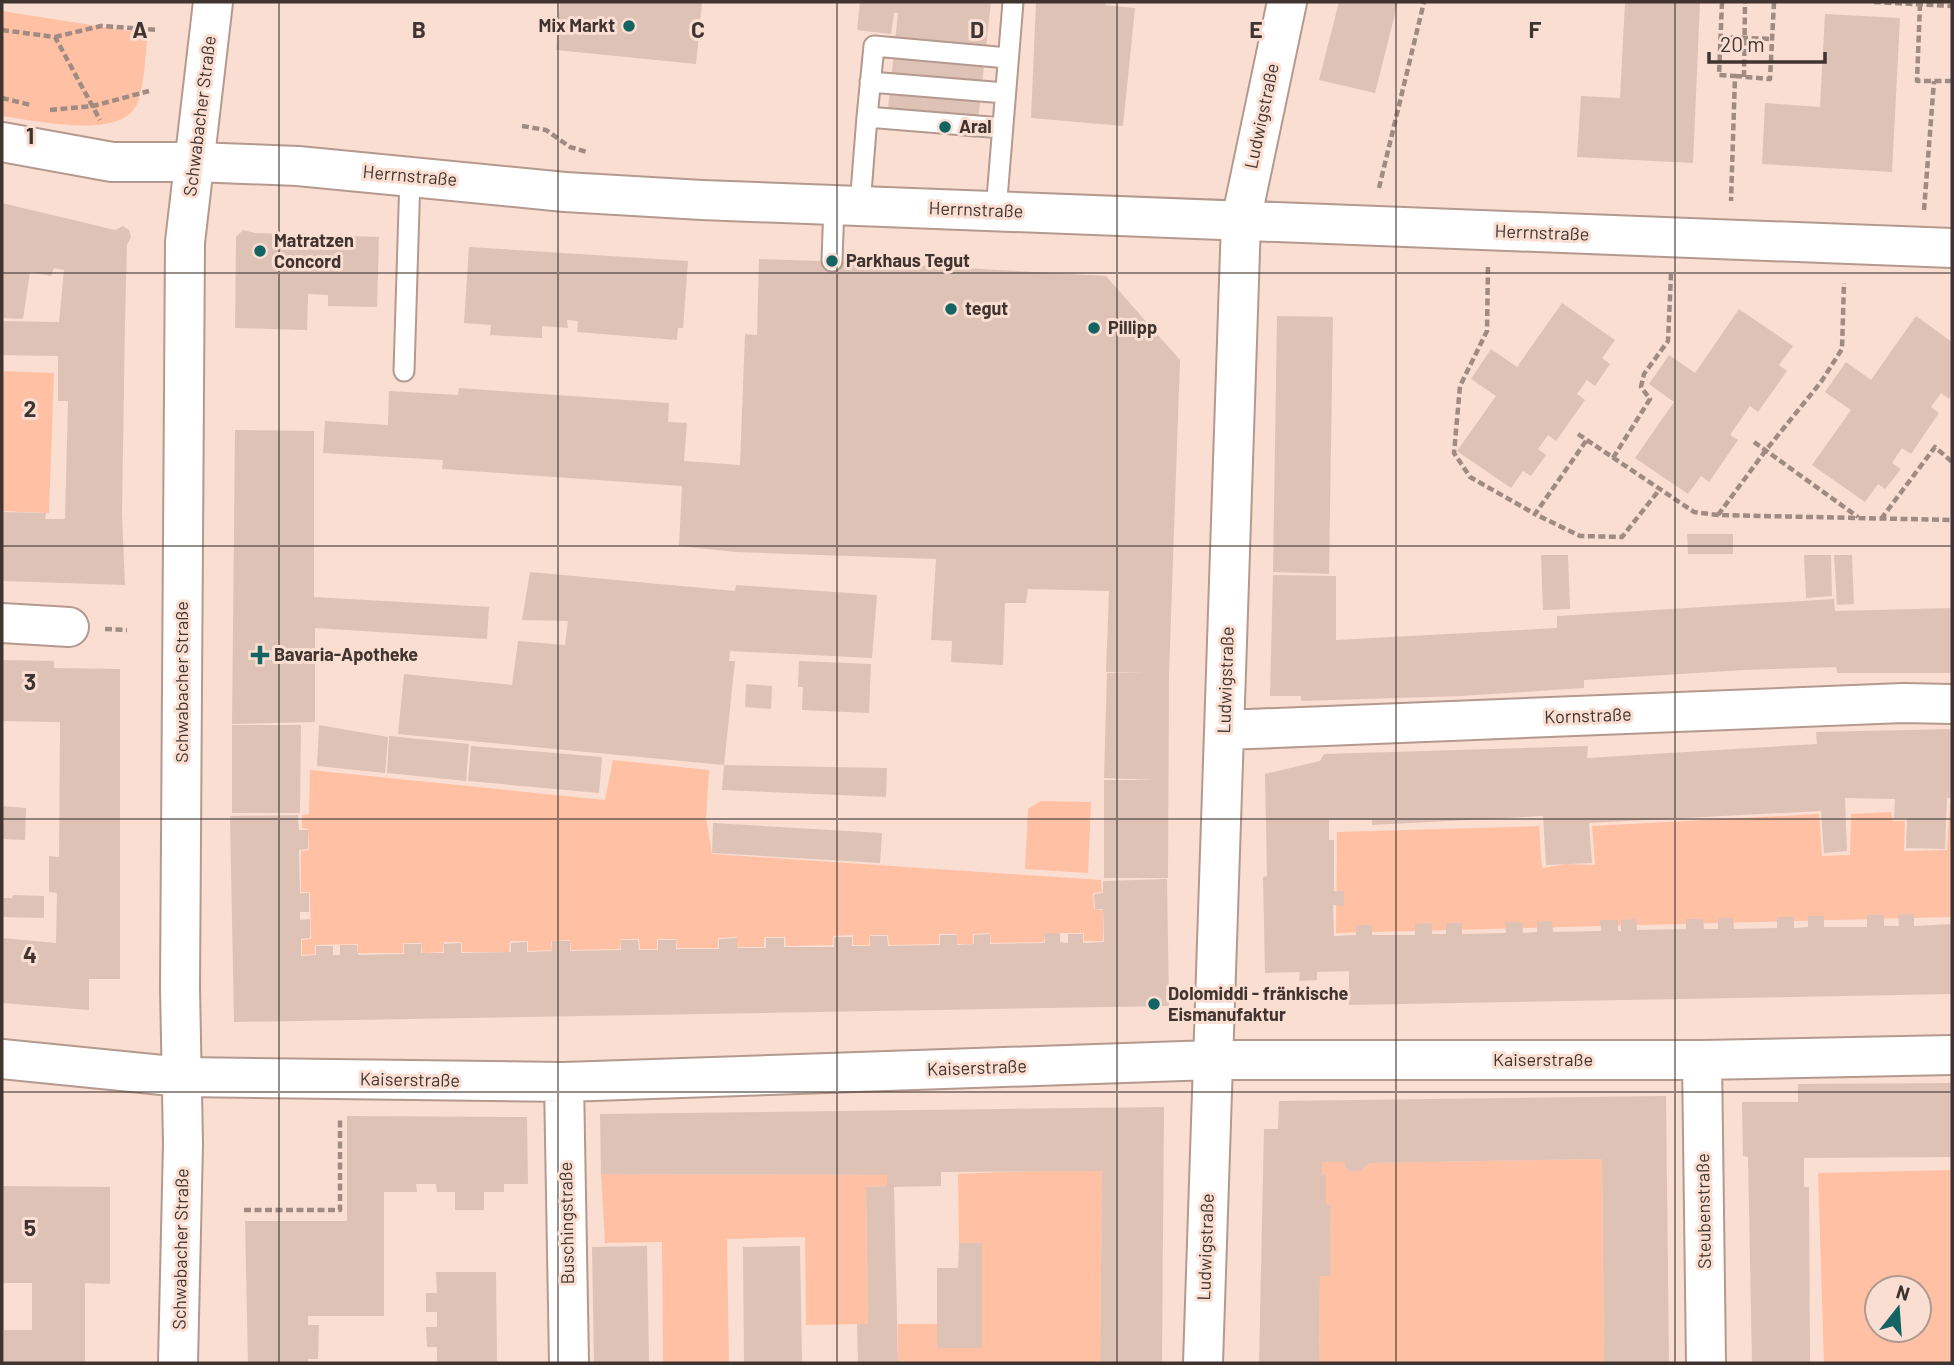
<svg xmlns="http://www.w3.org/2000/svg" width="1954" height="1365" font-family="Barlow,sans-serif">
<style>
.green{fill:#ffc0a4;fill-rule:evenodd}
.building{fill:#dec2b6}
.lines{fill:none;stroke-linecap:round;stroke-linejoin:round}
.service-casing{stroke:#b4998e;stroke-width:23}
.minor-casing{stroke:#b4998e;stroke-width:42}
.tertiary-casing{stroke:#b4998e;stroke-width:42}
.secondary-casing{stroke:#b4998e;stroke-width:42}
.path{stroke:#9f8b82;stroke-width:4.5;stroke-dasharray:7 3.5;stroke-linecap:butt}
.service{stroke:#fff;stroke-width:19}
.minor{stroke:#fff;stroke-width:38}
.tertiary{stroke:#fff;stroke-width:38}
.secondary{stroke:#fff;stroke-width:38}
.grid{fill:none;stroke:#3f342f;stroke-width:2;stroke-opacity:0.55}
.poi-dot{fill:#146463;stroke:#fbded2;stroke-width:2.5}
.labels{text-anchor:middle;stroke-width:6;stroke-linejoin:round;paint-order:stroke}
.poi-label{font-size:18px;font-weight:bold;fill:#3f342f;stroke:#fbded2;text-anchor:start}
.street-label{font-size:18px;fill:#3f342f;stroke:#fbded2}
.grid-label{font-size:23px;text-anchor:middle;font-weight:bold;fill:#3f342f;stroke:#fbded2;stroke-width:6;stroke-linejoin:round;paint-order:stroke}
</style>
<rect width="100%" height="100%" fill="#fbded2"/>
<path class="green" d="M2 11 148 34C145 54 145 85 137 104 121 141 33 120 2 116Z
M2 371 54 373 49 513 2 511Z
M613 760 709 770 706 818 712 854 1101 880 1102 892 1093 893 1094 909 1103 910V941H1084V933H1044V942L991 943 990 933 973 934V944H957V934H939V944L889 945 888 935H870L869 945H853V935L833 936V945L786 946 785 937H764V947H737V937L718 938V948H677L676 939H657V949H640L639 939H621L620 949 571 950 570 940 551 941 552 950 528 951V941H510L509 952H462V942H444L443 952 422 953 421 943H403V953H358V944L315 945V954L302 955V940L311 939 310 892H301V851L309 850 308 829 302 828V815L309 814 310 770 605 800Z
M1041 801 1091 802 1088 873 1025 869 1028 809Z
M1950 803 1952 804V917L1336 933 1337 832 1539 826 1542 868 1566 864 1595 865 1592 826 1819 814 1822 856 1850 855 1851 814 1891 812 1893 821H1905L1904 851 1947 850Z
M1602 1159 1604 1363H1319L1320 1276H1330L1331 1205 1326 1204 1325 1175H1322V1162H1345V1168C1357 1174 1361 1171 1370 1163Z
M1058 1170 1102 1171 1100 1363H898V1324H937V1348L982 1347V1243H959L958 1174Z
M1952 1170V1363H1824L1818 1173ZM1919 1288V1330H1877V1288Z
M601 1174 887 1175V1186L866 1187 868 1324 806 1325 805 1237 727 1239 729 1363H663L662 1242 605 1243Z"/>
<path class="building" d="M560 2H702L696 64 556 50Z
M860 2H991L976 138 886 128 898 13H894L891 34 857 30Z
M1036 2H1106L1105 5 1135 8 1123 126 1031 118Z
M1339 2H1398L1375 93 1319 80Z
M1625 2H1700L1693 163 1577 157 1581 96 1620 98Z
M1825 14 1900 18 1892 172 1762 164 1765 103 1820 107Z
M2 203 115 230 123 226 129 230 131 237 127 245 125 322 122 513 125 585 2 581V512L46 513 45 519H65L68 401H58V356L2 355V321L59 322 64 270 54 268 51 276 30 272 23 319 2 318Z
M243 230 255 233 379 237 377 307 328 306V295L308 294 307 330 235 328 236 237Z
M469 247 688 261 683 328H678L677 340 577 332 578 321 567 320 568 328 542 326V338L490 335 491 325 464 323Z
M759 259 876 263 1106 276 1180 360 1169 674 1168 878H1104V780H1158L1104 778 1107 673H1144L1106 672 1109 591 1028 589 1026 603H1005L1003 665 951 662 952 641 931 640 936 559 736 552 679 546 682 486 442 469 443 460 323 453 325 421 388 425 389 391 458 395 459 388 669 403 668 422 687 423 684 461 740 465 745 334 757 335Z
M1562 303 1615 340 1602 358 1610 364 1595 386 1587 380 1577 394 1585 400 1556 441 1548 435 1538 449 1546 455 1531 476 1523 471 1511 488 1457 451 1496 396 1471 379 1491 349 1517 367Z
M1739 309 1793 346 1779 365 1787 371 1758 412 1750 406 1730 435 1738 440 1709 482 1701 476 1688 494 1635 458 1674 402 1649 384 1669 355 1695 373Z
M1277 316 1333 317 1329 574 1273 572Z
M1916 316 1952 342V395L1949 399 1941 393 1931 407 1939 413 1911 454 1902 448 1892 463 1901 469 1885 489 1878 484 1865 502 1812 465 1851 410 1825 392 1846 362 1871 380Z
M235 430 314 431V597L489 607 487 639 315 628V722L232 724Z
M1687 534H1733V554H1688Z
M1541 555H1568L1570 609 1543 610Z
M1804 555H1831L1832 596 1806 598Z
M1834 555H1852L1854 604 1837 605Z
M530 572 735 591 736 585 877 595 872 658 730 651 729 661H735L724 765 398 734 404 674 512 685 518 641 565 645 568 621 522 620Z
M1273 575 1336 576V640L1557 628V616L1834 599 1835 611 1952 608V673H1837L1836 667 1744 670 1584 680V688L1461 696 1301 701V696H1270Z
M2 660 54 661V668L120 669V979H89V1010L2 1003V938L56 943 57 893 49 892V856L59 857 60 722 2 721Z
M799 661 871 664 869 713 802 710 803 687H798Z
M746 684 772 686 771 709 745 707Z
M232 725H301L300 813H232Z
M319 725 388 737 385 773 317 766Z
M1952 729V798H1947L1945 849 1906 848 1907 818 1894 819 1895 799 1845 798 1847 851 1824 853 1821 811 1589 823 1592 863 1546 865 1543 816 1372 825V820H1329V840H1334V891H1344V906L1333 905 1334 936 1356 935V925H1372V935H1415V924L1432 923V934H1446V923H1462V934L1506 933 1505 922H1522L1523 933 1537 932V922L1552 921 1553 932 1601 931 1600 920H1618V931H1621V920L1636 919 1637 930 1686 929V919H1703L1704 929H1718V918H1733L1734 929 1777 928V917H1794V928L1808 927V916H1824V927H1867V915H1884V926H1899L1898 915 1914 914V926L1952 924V994L1349 1005V971L1317 972V980L1299 981 1300 972 1265 973 1263 877 1267 876 1265 774 1320 761 1324 754 1588 746 1587 758 1817 744 1816 732Z
M389 736 469 744 466 781 387 773Z
M471 746 602 757 599 793 468 781Z
M724 765 887 768 886 797 722 790Z
M2 806 26 808 25 840 2 839Z
M298 815 299 830H308V849L299 850 300 893H309V912H300V920L310 919V938L301 939V956L316 955V946H333V955H340V945H357L358 955 404 954V944H421V953H444V944L461 943V953L511 952V943L527 942V952L552 951V941H570V951L621 950V940H638L639 950H658V940H676V949H719V939L737 938V948H766V938H784V947H834V937H852V946H870V936H887L888 946 940 945V935H957V945L974 944V935L990 934V944L1045 943 1044 933H1060V942L1068 943V934H1083V943L1104 942 1103 909H1095L1094 894 1103 893V881L1167 879 1169 1006 234 1022 230 816Z
M713 823 882 833 880 863 712 853Z
M13 895 44 896V918L2 917V898H12Z
M1952 1083V1157L1804 1158V1187H1809L1810 1363H1752L1748 1157 1743 1156 1742 1102H1798V1084Z
M1666 1096 1669 1363H1604L1602 1159 1370 1163 1360 1171 1353 1172 1345 1168V1162H1322V1175H1326V1204L1331 1205 1330 1276H1320L1319 1363H1259L1264 1129H1278L1279 1101Z
M1164 1107 1162 1363H1100L1102 1171 941 1172V1186L894 1187 898 1363H858L857 1324H868L866 1187 887 1186V1175L601 1174 600 1114Z
M347 1116 527 1117 528 1184H504V1192H484V1210H455V1192H437L436 1184H416L417 1192H384V1316H308V1325H319L318 1359H308V1363H248L245 1221H347Z
M2 1186 110 1187V1284L85 1283V1363H4V1330H32V1283H2Z
M959 1243H982V1348H937V1268H958Z
M647 1246 649 1363H594L592 1247Z
M800 1246 802 1363H744L743 1247Z
M436 1272H496L497 1363H437V1347H427L426 1327H437V1312H426V1293H437Z"/>
<g class="lines">
<g class="service-casing">
<path id="service" d="M870 82 1005 93
M867 117 874 46 1008 58
M860 205 867 117 1002 128
M996 211 1013 2
M832 261 834 204
M404 371 410 176"/>
</g>
<g class="minor-casing">
<path id="minor" d="M2 142 112 162H194
M2 623 69 627
M1225 730 1903 703 1952 704
M1702 1060 1706 1363
M182 1077 564 1082 1212 1060H1702L1952 1055
M564 1082 569 1363
M1203 1363 1241 221 1287 2"/>
</g>
<g class="tertiary-casing">
<path id="tertiary" d="M194 162 298 166 565 192 702 200 1952 248"/>
</g>
<g class="secondary-casing">
<path id="secondary" d="M2 1059 182 1077
M178 1363 183 1144 180 987 185 242 213 2"/>
</g>
<path class="path" d="M1722 2 1719 75 1735 76 1731 201
M1874 2 1952 6
M1920 4 1917 81H1952
M2 30 55 37 100 120
M55 37 101 26 158 30
M1720 37 1772 39
M1735 76 1770 79 1774 2
M1744 77 1745 2
M2 98 31 105
M50 110 93 106 149 91
M522 126 546 130 570 147 587 152
M1379 188 1424 2
M1924 210 1934 81
M1488 267 1487 331 1460 386 1454 453 1470 477 1535 514
M1578 434 1694 512 1718 515 1952 520
M1586 441 1535 514 1580 536 1622 537 1660 489
M1754 442 1858 517
M1613 458 1650 399 1641 387 1644 374 1668 341 1671 274
M1718 515 1766 450 1821 382 1842 349 1844 283
M1881 519 1935 447 1952 462
M105 629 127 630
M244 1210H340V1117"/>
<use href="#service" class="service"/>
<use href="#minor" class="minor"/>
<use href="#tertiary" class="tertiary"/>
<use href="#secondary" class="secondary"/>
</g>
<path class="grid" d="M279 2V1363M558 2V1363M837 2V1363M1117 2V1363M1396 2V1363M1675 2V1363M2 273H1952M2 546H1952M2 819H1952M2 1092H1952"/>
<g class="poi-dot">
<circle cx="629" cy="26" r="7"/>
<circle cx="945" cy="127" r="7"/>
<circle cx="260" cy="251" r="7"/>
<circle cx="832" cy="261" r="7"/>
<circle cx="951" cy="309" r="7"/>
<circle cx="1094" cy="328" r="7"/>
<path d="M256.5 644.5h7v7h7v7h-7v7h-7v-7h-7v-7h7z"/>
<circle cx="1154" cy="1004" r="7"/>
</g>
<g class="labels">
<g class="poi-label">
<text x="615" y="32" text-anchor="end">Mix Markt</text>
<text x="959" y="133">Aral</text>
<text x="274" y="247">Matratzen<tspan x="274" dy="21">Concord</tspan></text>
<text x="846" y="267">Parkhaus Tegut</text>
<text x="965" y="315">tegut</text>
<text x="1108" y="334">Pillipp</text>
<text x="274" y="661">Bavaria-Apotheke</text>
<text x="1168" y="1000">Dolomiddi - fränkische<tspan x="1168" dy="21">Eismanufaktur</tspan></text>
</g>
<g class="street-label">
<text transform="translate(200 116) rotate(-83)" y="6">Schwabacher Straße</text>
<text transform="translate(1262 116) rotate(-78)" y="6">Ludwigstraße</text>
<text transform="translate(410 176) rotate(5)" y="6">Herrnstraße</text>
<text transform="translate(976 210) rotate(2)" y="6">Herrnstraße</text>
<text transform="translate(1542 233) rotate(2)" y="6">Herrnstraße</text>
<text transform="translate(1226 680) rotate(-88)" y="6">Ludwigstraße</text>
<text transform="translate(182 682) rotate(-90)" y="6">Schwabacher Straße</text>
<text transform="translate(1588 716) rotate(-2)" y="6">Kornstraße</text>
<text x="1543" y="1066">Kaiserstraße</text>
<text transform="translate(977 1068) rotate(-2)" y="6">Kaiserstraße</text>
<text transform="translate(410 1080) rotate(1)" y="6">Kaiserstraße</text>
<text transform="translate(1704 1211) rotate(-91)" y="6">Steubenstraße</text>
<text transform="translate(567 1223) rotate(-91)" y="6">Buschingstraße</text>
<text transform="translate(1206 1247) rotate(-88)" y="6">Ludwigstraße</text>
<text transform="translate(181 1249) rotate(-89)" y="6">Schwabacher Straße</text>
</g>
</g>
<g class="grid-label">
<text x="140" y="38">A</text>
<text x="419" y="38">B</text>
<text x="698" y="38">C</text>
<text x="977" y="38">D</text>
<text x="1256" y="38">E</text>
<text x="1535" y="38">F</text>
<text x="30" y="144">1</text>
<text x="30" y="417">2</text>
<text x="30" y="690">3</text>
<text x="30" y="963">4</text>
<text x="30" y="1236">5</text>
</g>
<rect width="1954" height="1365" fill="none" stroke="#3f342f" stroke-width="7"/>
<g transform="translate(1898 1309) rotate(17)"><circle r="33" fill="#fbded2" stroke="#b09a91" stroke-width="2"/>
<path d="M0-5L12 26L0 18L-12 26Z" fill="#146463"/>
<text y="-10" font-size="19" font-weight="bold" text-anchor="middle" fill="#3f342f">N</text>
</g>
<path d="M1709 52v10h116v-10" fill="none" stroke="#3f342f" stroke-width="3.5"/>
<text x="1720" y="52" font-size="21" fill="#3f342f" stroke="#fbded2" stroke-width="5" paint-order="stroke">20 m</text>
</svg>
